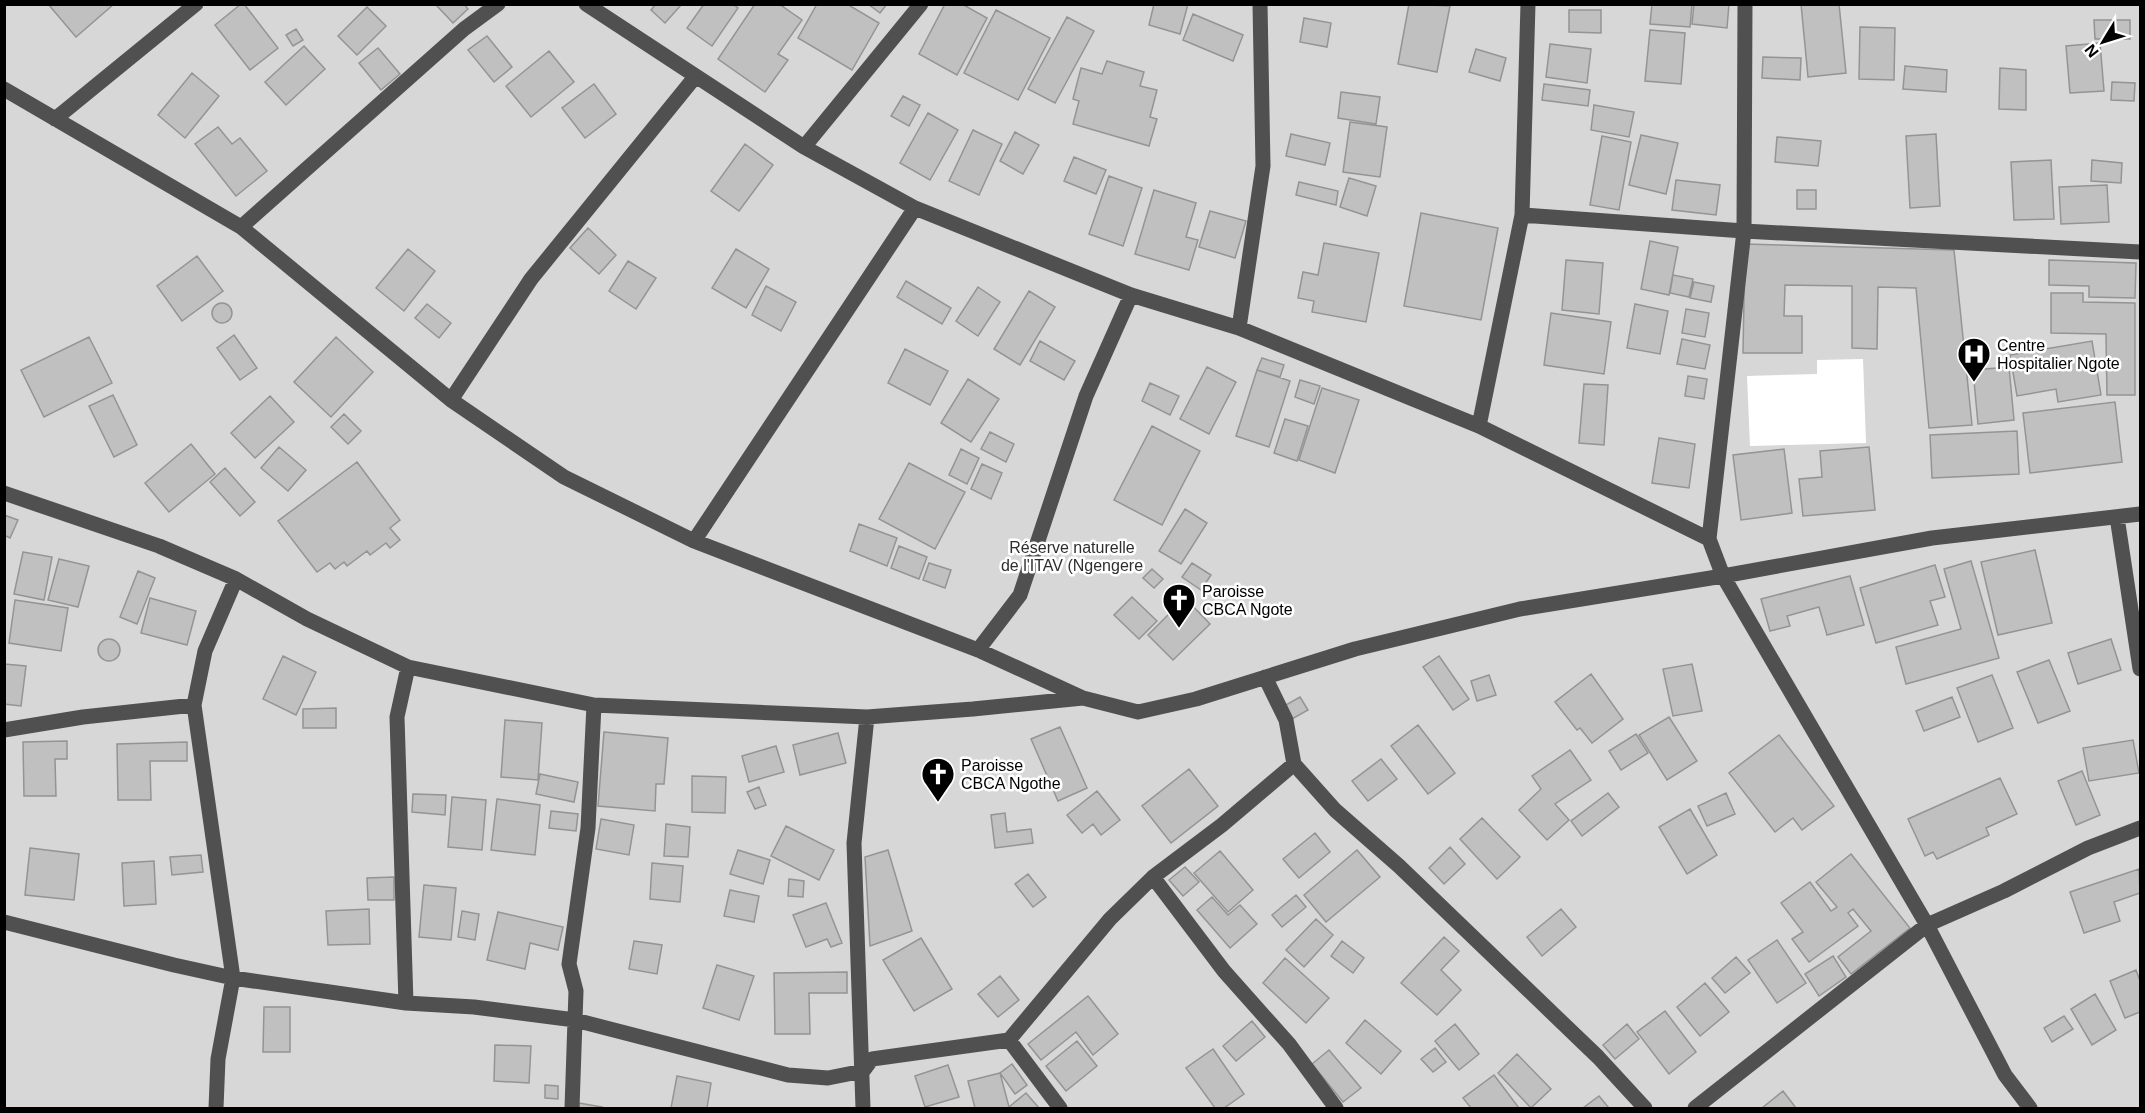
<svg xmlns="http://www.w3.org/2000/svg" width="2145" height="1113" font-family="Helvetica,sans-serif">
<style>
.green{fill:#d7d7d7;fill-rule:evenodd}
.building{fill:#c0c0c0;stroke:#949494;stroke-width:1.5}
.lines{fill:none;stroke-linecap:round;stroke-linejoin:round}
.minor{stroke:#505050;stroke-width:15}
.labels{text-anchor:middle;stroke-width:5;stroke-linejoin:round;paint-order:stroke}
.poi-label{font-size:16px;fill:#000;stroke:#fff;text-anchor:start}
.park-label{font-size:16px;fill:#2e2e2e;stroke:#fff}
</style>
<rect width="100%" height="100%" fill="#fff"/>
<path class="green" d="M5 5H2140V1108H5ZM1863 359 1866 443 1750 446 1747 376 1817 374V360Z"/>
<path class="building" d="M48 4H114L76 37Z
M241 4H244L278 48 250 70 215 25Z
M439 4H464L468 9 453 23 437 6Z
M656 4H682L665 23 651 10Z
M704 4H733L738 8 712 46 687 28Z
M755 4H779L802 20 778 54 788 60 765 92 718 59Z
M817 4H847L879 23 852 70 798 38Z
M868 4H887L880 13Z
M945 4H962L987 18 957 75 919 54Z
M1154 4H1188L1180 34 1149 25Z
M1409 4 1450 6 1437 72 1398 64Z
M1652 4H1692L1690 27 1650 24Z
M1694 4H1729L1727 28 1692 24Z
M1801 4H1839L1846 73 1808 77Z
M367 7 386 26 357 55 338 36Z
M996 10 1050 38 1018 100 964 73Z
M1569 10H1601V33L1569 32Z
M1193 14 1243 35 1233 61 1183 40Z
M1067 17 1094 31 1055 103 1028 89Z
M1304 18 1331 23 1327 47 1300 42Z
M2094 20H2130V39H2095Z
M1860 27 1895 28 1894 80 1859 79Z
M296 29 303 40 293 46 286 35Z
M1650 30 1685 33 1681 84 1645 81Z
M487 36 512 67 494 82 468 50Z
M2100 43 2104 91 2070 93 2066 46Z
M1550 44 1591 49 1587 83 1546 77Z
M304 46 325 69 286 105 265 82Z
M378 48 400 74 381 90 359 63Z
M1476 49 1506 58 1500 81 1469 72Z
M549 51 574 82 531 117 506 86Z
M1763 57 1801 58 1800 80 1762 78Z
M1107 61 1144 72 1140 86 1157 90 1150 117 1157 119 1149 146 1073 124 1079 101 1073 99 1081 68 1102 74Z
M1905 66 1947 70 1946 92 1903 89Z
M2000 68 2026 70V110L1999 109Z
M192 73 219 96 185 138 158 115Z
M2112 82 2135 83 2134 101 2111 100Z
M594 84 616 114 585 138 562 108Z
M1544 84 1590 90 1588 106 1542 100Z
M1341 92 1380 97 1376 124 1338 118Z
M903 96 920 105 909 126 891 116Z
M1594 105 1634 112 1629 137 1591 130Z
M928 113 958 130 930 180 900 163Z
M1350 122 1387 127 1380 177 1343 172Z
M218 127 232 144 240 138 267 171 236 196 195 144Z
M973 130 1002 144 979 195 949 181Z
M1015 132 1039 145 1023 174 1000 161Z
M1291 134 1330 143 1325 165 1286 156Z
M1936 134 1940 206 1910 208 1906 136Z
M1641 135 1678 143 1666 194 1629 185Z
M1602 136 1631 142 1619 210 1590 205Z
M1777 137 1821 141 1818 166 1775 162Z
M745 144 773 165 739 211 711 191Z
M1074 157 1106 170 1096 194 1064 181Z
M2051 160 2054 219 2014 220 2011 162Z
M2092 160 2122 163 2121 183 2091 181Z
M1109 176 1142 188 1123 246 1089 234Z
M1349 178 1376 186 1367 216 1340 207Z
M1676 180 1720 185 1716 215 1672 210Z
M1299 182 1338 191 1336 205 1296 195Z
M2107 185 2109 222 2061 224 2059 187Z
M1154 190 1196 203 1186 237 1198 240 1189 270 1135 254Z
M1797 190H1816V209H1797Z
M1210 211 1246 221 1235 258 1199 247Z
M1421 213 1498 228 1481 320 1404 306Z
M588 228 616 255 599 274 570 248Z
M1650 241 1678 247 1669 295 1641 289Z
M1324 243 1379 253 1366 322 1312 312 1314 301 1298 298 1303 272 1318 275Z
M1745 244 1954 250 1972 425 1929 428 1916 288 1878 287 1877 349 1852 348V286L1785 285 1784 316H1802V353H1743Z
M408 249 435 271 404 311 376 288Z
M736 249 769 269 746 308 712 288Z
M197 256 223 291 182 321 157 286Z
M1566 260 1603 263 1599 314 1562 310Z
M2049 260 2136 263 2135 298 2089 297V286L2049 285Z
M628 261 656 278 636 309 609 291Z
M1673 275 1693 279 1689 297 1670 293Z
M906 281 951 308 942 324 897 297Z
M1694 282 1714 286 1711 302 1690 298Z
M766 286 796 302 781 331 752 315Z
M978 287 1000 302 978 336 956 321Z
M1029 291 1055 307 1020 365 994 349Z
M2051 293H2083V302L2135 303V395H2107L2106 334 2051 333Z
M212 313a10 10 0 1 1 20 0a10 10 0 1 1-20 0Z
M427 304 451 323 439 338 415 318Z
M1635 304 1668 311 1660 354 1627 348Z
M1686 309 1709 313 1705 337 1682 333Z
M1551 313 1611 322 1604 374 1544 365Z
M234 335 257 368 240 380 217 348Z
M89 337 112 383 44 417 21 370Z
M336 337 373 372 331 417 294 382Z
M1682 339 1710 345 1705 369 1677 364Z
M1040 341 1075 361 1064 380 1030 361Z
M2092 341 2101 395 2058 402 2056 389 2017 396 2010 355Z
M905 349 948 371 930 405 888 383Z
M1262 358 1284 365 1280 377 1257 370Z
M1207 367 1236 382 1209 434 1180 419Z
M2009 367 2014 420 1978 424 1973 370Z
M1257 370 1290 381 1269 447 1236 436Z
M1688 376 1707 379 1704 399 1685 396Z
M968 379 999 399 971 442 941 423Z
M1300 380 1320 386 1314 404 1295 397Z
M1150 383 1179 396 1170 415 1142 401Z
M1584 384 1608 385 1604 445 1579 443Z
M1322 388 1359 400 1335 473 1299 460Z
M113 395 137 445 114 457 89 406Z
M270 396 294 422 255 458 231 433Z
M2115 402 2122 462 2030 473 2023 413Z
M344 414 361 431 348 444 331 427Z
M1285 419 1308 426 1297 461 1274 453Z
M1152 426 1200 451 1162 525 1114 500Z
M2017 431 2019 474 1932 478 1930 435Z
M990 432 1014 444 1006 462 981 449Z
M1659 438 1695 444 1689 488 1652 483Z
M191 444 215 474 169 512 145 483Z
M279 447 306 470 288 491 261 468Z
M1869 447 1875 510 1803 516 1799 479 1822 477 1820 451Z
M961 449 979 458 967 484 949 475Z
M1784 449 1792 513 1741 520 1733 455Z
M357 462 400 520 390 528 400 540 390 548 386 543 370 555 367 551 347 566 344 562 335 569 330 563 317 572 278 521Z
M909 463 965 492 935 549 879 519Z
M982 464 1002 473 991 499 971 489Z
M225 468 255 502 240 516 210 482Z
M1185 509 1207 523 1181 564 1159 551Z
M4 515 18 520 10 538 4 535Z
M859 524 897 538 887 566 850 551Z
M899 546 927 557 919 579 891 568Z
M2035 550 2052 623 1998 635 1981 562Z
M23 552 52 557 44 600 14 594Z
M59 559 89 566 78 607 48 600Z
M1971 561 1999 658 1906 684 1896 647 1961 629 1944 569Z
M929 563 951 570 945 588 923 580Z
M1192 563 1211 575 1201 590 1182 577Z
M1935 565 1945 597 1930 601 1938 625 1876 643 1860 588Z
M1152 569 1163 579 1154 588 1143 578Z
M138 571 155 578 137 624 120 617Z
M1850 576 1864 625 1827 635 1819 607 1787 616 1790 626 1770 631 1761 599Z
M1132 597 1157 621 1139 639 1114 615Z
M150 598 196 611 187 645 141 633Z
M1185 598 1210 624 1173 660 1148 635Z
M15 600 68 608 61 651 9 643Z
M98 650a11 11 0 1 1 22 0a11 11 0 1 1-22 0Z
M2111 639 2121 670 2078 684 2068 653Z
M283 656 316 672 296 715 263 699Z
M1439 656 1469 699 1453 710 1423 667Z
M2049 660 2070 711 2038 723 2017 672Z
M4 664 26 666 21 706 4 704Z
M1692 664 1702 711 1673 716 1663 669Z
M1591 674 1623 719 1592 743 1580 728 1577 730 1555 702Z
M1489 675 1496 695 1477 701 1471 681Z
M1992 675 2013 728 1978 742 1957 688Z
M1300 697 1308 710 1292 719 1284 706Z
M1952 697 1960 717 1924 731 1916 711Z
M336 708V728H303V709Z
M1669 717 1697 761 1667 780 1639 735Z
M505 720 542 723 538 780 501 777Z
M1418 725 1455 773 1428 794 1391 746Z
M1060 727 1087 788 1058 801 1031 739Z
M604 732 668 738 664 784H656L655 811 598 806Z
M838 733 846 763 800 775 793 745Z
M1636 734 1648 753 1621 770 1609 751Z
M1779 735 1834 806 1802 830 1793 818 1775 832 1729 773Z
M2133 740 2139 773 2089 781 2083 748Z
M67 741V759H55L56 796H24L23 742Z
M187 742V761H150L151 800H118L117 744Z
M776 746 784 772 749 782 742 756Z
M1570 750 1591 780 1555 804 1569 820 1547 840 1519 810 1541 789 1532 776Z
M1381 759 1397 779 1368 801 1352 781Z
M1189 769 1218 806 1171 843 1142 806Z
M2082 771 2100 815 2076 825 2058 781Z
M540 774 578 782 574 802 536 794Z
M692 776 726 777 725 813 692 812Z
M2000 778 2017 814 1986 828 1989 835 1937 859 1933 852 1925 856 1908 819Z
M759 787 766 805 755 809 747 792Z
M1097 791 1120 820 1101 835 1093 824 1082 833 1067 815Z
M1608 793 1619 807 1582 836 1571 821Z
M1726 793 1735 814 1707 826 1698 806Z
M413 794 446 795 445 815 412 812Z
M452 797 486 800 482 850 448 847Z
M497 799 540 805 535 855 491 850Z
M1690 809 1717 855 1687 874 1659 827Z
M551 811 578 814 576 831 549 828Z
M1005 813 1007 832 1031 829 1033 843 995 848 991 815Z
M1482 818 1520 857 1497 879 1460 839Z
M601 819 634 825 629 855 596 849Z
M666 824 690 827 688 857 664 856Z
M786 826 834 850 819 880 771 856Z
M1315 833 1330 852 1299 878 1283 859Z
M1450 847 1465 864 1444 884 1429 868Z
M30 848 79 854 74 900 25 895Z
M738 850 770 860 763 884 730 874Z
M888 850 912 931 870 946 865 857Z
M1357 850 1380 877 1326 922 1304 895Z
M1220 851 1253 890 1228 912 1194 873Z
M1851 854 1910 928 1851 974 1838 957 1871 931 1853 909 1848 913 1858 926 1809 962 1792 939 1803 932 1781 903 1810 882 1831 911 1837 907 1816 882Z
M201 855 203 872 172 875 170 857Z
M154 861 156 904 124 906 122 863Z
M652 863 683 866 680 902 650 899Z
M1185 867 1199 882 1183 896 1169 880Z
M2139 869 2140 893 2114 902 2120 921 2084 933 2070 892Z
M1028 874 1046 897 1033 907 1015 884Z
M394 877V900H368L367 878Z
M789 879 804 881 803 897 788 896Z
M424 885 456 888 451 940 419 937Z
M730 890 759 896 754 922 724 916Z
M1296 895 1306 907 1282 927 1272 915Z
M1212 897 1228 915 1240 905 1257 924 1230 948 1197 910Z
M826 903 842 943 831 947 827 939 806 947 793 915Z
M369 909 370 944 328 945 326 911Z
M1561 909 1576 927 1542 956 1527 937Z
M462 911 479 914 475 940 458 937Z
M498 912 563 927 558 950 530 943 525 969 487 960Z
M1316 919 1333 935 1304 967 1286 950Z
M1444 937 1459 951 1441 970 1461 990 1437 1015 1401 983Z
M921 938 952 989 914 1011 883 960Z
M1777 940 1806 983 1777 1003 1748 960Z
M634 941 662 945 657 974 629 969Z
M1342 941 1364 958 1353 973 1331 956Z
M1833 956 1846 977 1819 996 1805 974Z
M1736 957 1750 973 1725 993 1712 978Z
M1285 958 1329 998 1306 1023 1263 983Z
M717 965 754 976 739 1020 703 1008Z
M2136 970 2140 981V1012L2125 1018 2110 981Z
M847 972V993H809L810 1034H775L774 973Z
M1000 976 1019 1000 998 1017 978 994Z
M1705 983 1729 1012 1700 1036 1677 1007Z
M2095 994 2116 1030 2092 1045 2071 1009Z
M1088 996 1118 1034 1093 1055 1076 1032 1041 1060 1028 1044Z
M264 1007H290V1052H263Z
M1665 1011 1696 1052 1669 1074 1637 1032Z
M2064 1016 2073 1029 2052 1042 2044 1028Z
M1365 1020 1401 1051 1381 1074 1346 1043Z
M1252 1021 1265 1037 1236 1061 1223 1046Z
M1455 1024 1479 1054 1459 1070 1435 1041Z
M1627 1024 1639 1039 1615 1059 1603 1045Z
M1077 1041 1097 1066 1066 1091 1046 1066Z
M495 1045 531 1046 529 1083 494 1081Z
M1435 1048 1446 1062 1433 1072 1421 1059Z
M1213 1049 1244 1094 1224 1108H1215L1186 1068Z
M1329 1050 1361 1088 1343 1102 1312 1064Z
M1517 1054 1551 1089 1531 1108 1498 1073Z
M1012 1064 1027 1085 1015 1094 1000 1073Z
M948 1065 959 1097 925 1107 915 1076Z
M1000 1073 1009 1107 1026 1093 1039 1108H975L968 1081Z
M1494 1075 1519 1108H1471L1463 1098Z
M677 1076 711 1083 707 1108H671Z
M545 1085 558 1086V1099L545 1098Z
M1783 1091 1796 1108H1762Z
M1599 1096 1609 1108H1583Z
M579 1103 602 1107 601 1108H579Z"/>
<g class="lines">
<path class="minor" d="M586 4 804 147 915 208 1131 295 1239 328 1479 426 1709 539 1723 576 1927 925 2005 1075 2030 1108
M4 89 241 227 451 400 564 477 694 541 978 650 1083 698 1138 712 1196 699 1355 649 1520 609 1723 576 1932 538 2140 514
M55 119 196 4
M804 147 921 4
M1522 215 1744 231 2140 252
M241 227 464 29 498 4
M1239 328 1263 166 1260 4
M451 400 531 279 695 77
M1479 426 1522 215 1528 4
M4 493 159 546 236 579 307 619 408 667 594 705 867 717 973 709 1083 698
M2117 517 2140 669
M1709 539 1744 231 1745 4
M694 541 915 208
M978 650 1020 595 1086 396 1131 295
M1265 677 1286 720 1294 764 1335 810 1399 866 1598 1057 1645 1108
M4 730 83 717 194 705
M1153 877 1224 971 1289 1044 1336 1108
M4 922 174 965 233 978 406 1003 474 1007 575 1020 788 1075 828 1078 863 1071 872 1059 1009 1040 1110 919 1153 877 1222 825 1294 764
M406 1003 397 717 408 667
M1009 1040 1060 1108
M216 1108 218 1059 233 978 194 705 205 651 236 579
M572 1108 576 991 569 964 588 828 594 705
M863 1108 854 843 867 717
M1695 1108 1927 925 2004 891 2088 848 2140 828"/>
</g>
<defs>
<g id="hospital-pin" transform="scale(1.725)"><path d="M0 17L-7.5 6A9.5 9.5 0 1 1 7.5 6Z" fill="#000" stroke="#fff"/><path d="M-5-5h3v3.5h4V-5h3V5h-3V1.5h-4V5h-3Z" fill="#fff"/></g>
<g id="church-pin" transform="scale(1.725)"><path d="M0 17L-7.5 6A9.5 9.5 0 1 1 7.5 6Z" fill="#000" stroke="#fff"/><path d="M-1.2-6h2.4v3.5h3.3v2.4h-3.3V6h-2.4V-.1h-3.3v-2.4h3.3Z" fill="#fff"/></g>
</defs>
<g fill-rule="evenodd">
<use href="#hospital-pin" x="1974" y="354"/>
<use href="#church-pin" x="1179" y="600"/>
<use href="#church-pin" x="938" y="774"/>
</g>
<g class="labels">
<g class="poi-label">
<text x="1997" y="351">Centre<tspan x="1997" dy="18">Hospitalier Ngote</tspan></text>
<text x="1202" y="597">Paroisse<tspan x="1202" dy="18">CBCA Ngote</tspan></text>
<text x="961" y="771">Paroisse<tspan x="961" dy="18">CBCA Ngothe</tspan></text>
</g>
<g class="park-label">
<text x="1072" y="553">Réserve naturelle<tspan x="1072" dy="18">de l'ITAV (Ngengere</tspan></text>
</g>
</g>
<rect width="2145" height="1113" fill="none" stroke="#000000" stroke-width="12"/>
<g transform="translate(2103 42) rotate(232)" stroke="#ffffff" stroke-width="4.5" paint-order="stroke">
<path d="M0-4.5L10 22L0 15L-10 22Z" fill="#000000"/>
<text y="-9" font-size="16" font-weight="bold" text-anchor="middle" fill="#000000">N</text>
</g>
</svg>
